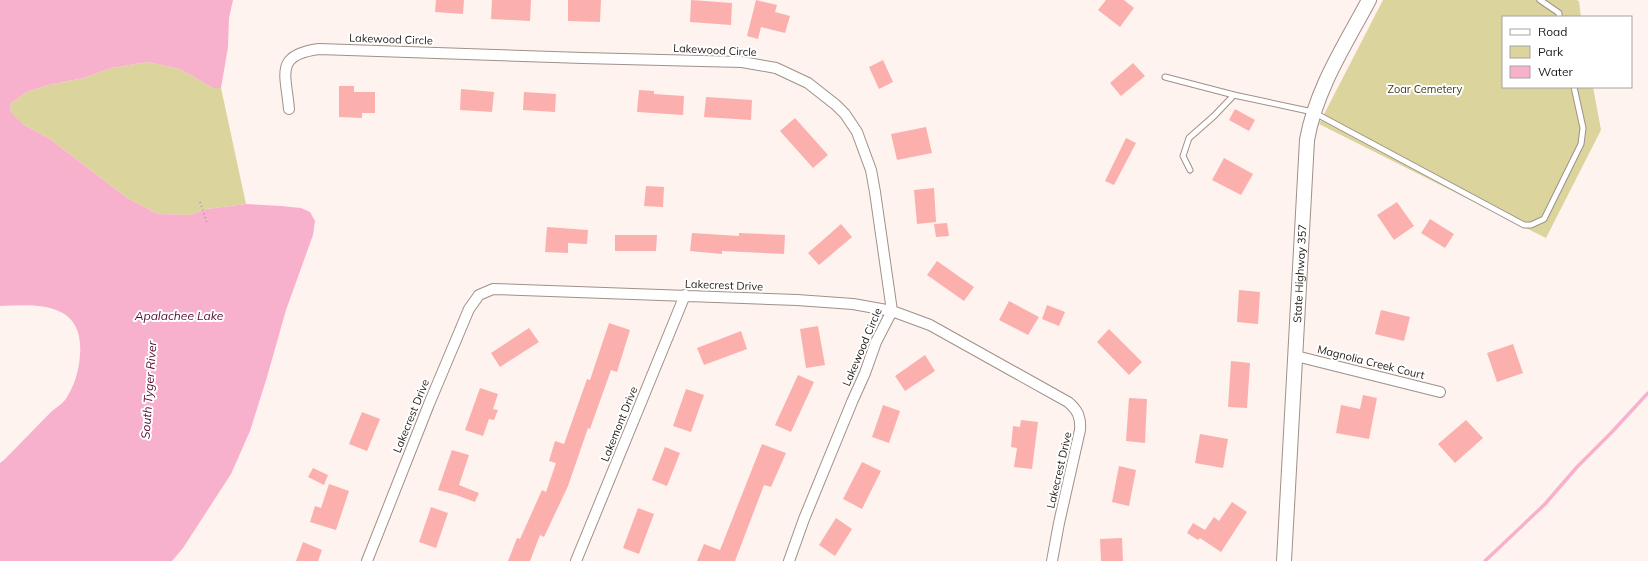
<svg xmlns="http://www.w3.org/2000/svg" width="1648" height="561" font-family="Mulish,sans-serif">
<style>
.green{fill:#dcd49d}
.water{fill:#f8b1cc}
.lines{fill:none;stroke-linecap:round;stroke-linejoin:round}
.stream{stroke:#f8b1cc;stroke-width:3.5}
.building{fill:#fcb0ad}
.service-casing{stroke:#a09088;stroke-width:7}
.minor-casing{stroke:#a09088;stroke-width:12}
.secondary-casing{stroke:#a09088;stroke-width:16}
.path{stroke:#a9a09c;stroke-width:2;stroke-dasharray:1 3;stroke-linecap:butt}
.service{stroke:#fff;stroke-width:5}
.minor{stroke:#fff;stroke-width:10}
.secondary{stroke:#fff;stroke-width:14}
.labels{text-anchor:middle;stroke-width:4;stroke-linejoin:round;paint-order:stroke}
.street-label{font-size:11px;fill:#201a17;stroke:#fff}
.park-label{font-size:11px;fill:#413b14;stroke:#fff}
.water-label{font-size:12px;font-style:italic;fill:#560831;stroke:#fff}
</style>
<rect width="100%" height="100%" fill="#fef3ee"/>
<path class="green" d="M1383 0H1576L1579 1 1581 17H1503V87H1593L1601 130 1546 238 1319 124Z
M148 62 180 69 213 88H221L246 204 207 209 190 215 158 214 127 198 50 139 24 125 14 117 10 109 11 103 27 92 48 85 84 78 111 68Z"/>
<path class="water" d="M0 0H233L229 18 228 47 221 88H213L180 69 148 62 111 68 84 78 48 85 27 92 11 103 10 109 14 116 24 125 50 139 127 198 158 214 190 215 207 209 246 204 281 206 301 208 310 212 315 221 313 235 286 310 267 377 250 431 231 474 183 548 172 561H0V463L4 460C20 444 35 428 51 412 55 408 61 405 65 400 74 387 79 371 80 355 84 302 39 304 0 306Z"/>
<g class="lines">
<path class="stream" d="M1485 561 1545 504 1577 467 1611 433 1648 393"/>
</g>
<path class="building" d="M436 0H464L463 14 435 12Z
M492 0H531L530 21 491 19Z
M568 0H601L600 22 568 21Z
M691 0 732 3 731 25 690 22Z
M756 0 777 5 775 12 790 16 785 33 761 27 758 39 747 36Z
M1106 0H1124L1134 8 1120 27 1098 10Z
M883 60 893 82 879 89 869 67Z
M1133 63 1145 76 1121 96 1110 83Z
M339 86H354V92H375V113H362V118L339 117Z
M461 89 494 92 492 112 460 110Z
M639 90 654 91V94L684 96 683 115 637 112Z
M524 92 556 94 555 112 523 110Z
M706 97 752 100 751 120 704 117Z
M1235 109 1255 120 1249 131 1229 120Z
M795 118 828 155 813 168 780 131Z
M926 127 932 153 897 160 891 134Z
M1126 138 1136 143 1114 185 1105 181Z
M1224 158 1253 174 1241 195 1212 180Z
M646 186 664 187 663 207 644 206Z
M934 188 936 222 917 224 914 190Z
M1397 202 1414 226 1394 240 1377 215Z
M1430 219 1454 234 1445 248 1421 233Z
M947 223 949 236 936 237 934 224Z
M841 224 852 237 819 265 808 253Z
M547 227 588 230 587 244 568 243V253L545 252Z
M692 233 739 236V233L785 235 784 254 722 251V254L690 251Z
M615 235H657L656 251H615Z
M937 261 974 287 964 301 927 275Z
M1239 290 1260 292 1258 324 1237 322Z
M1009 301 1039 317 1028 335 999 320Z
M1047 305 1065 312 1059 326 1042 319Z
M1381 310 1410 317 1404 341 1375 334Z
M609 323 630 330 617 372 611 370 590 429 588 428 568 486 544 537 540 535 530 561H508L517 538 520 539 542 490 546 492 556 463 549 461 555 441 564 444 587 379 590 380Z
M818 326 825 365 806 368 800 329Z
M529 328 539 342 500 367 491 353Z
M1109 329 1142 362 1129 375 1097 342Z
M741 331 747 349 704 365 697 348Z
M1513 344 1523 373 1497 382 1487 353Z
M925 355 935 371 905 391 895 376Z
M1231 361 1250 363 1247 408 1228 407Z
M798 375 814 382 791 432 775 425Z
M480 388 498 394 493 409 498 410 494 420 489 419 483 436 465 430Z
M686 389 704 395 691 432 673 426Z
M1363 395 1377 398 1369 439 1336 433 1341 405 1360 409Z
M1129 398 1147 399 1145 443 1126 441Z
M883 405 900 411 889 443 872 437Z
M362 412 380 419 367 451 349 444Z
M1021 420 1038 422 1032 469 1014 467 1017 448 1011 447 1013 426 1020 427Z
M1466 420 1483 438 1455 463 1438 444Z
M1200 434 1228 439 1223 468 1195 463Z
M762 444 786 453 771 487 764 485 735 561H697L704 544 720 550Z
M665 447 680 453 667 486 652 480Z
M452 450 469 455 459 485 479 493 475 502 456 495 438 490Z
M862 462 881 471 862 509 843 499Z
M1119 466 1136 470 1129 506 1112 502Z
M313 468 328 475 324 485 308 477Z
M329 484 349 491 336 530 310 522 315 506 321 508Z
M1232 502 1247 512 1221 552 1200 538 1198 540 1187 533 1193 523 1205 530 1214 517 1219 521Z
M431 507 448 513 436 548 419 542Z
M638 508 654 514 639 554 623 548Z
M836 518 852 529 835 556 819 545Z
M1122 538 1123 561H1101L1100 539Z
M303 542 322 550 318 561H296Z"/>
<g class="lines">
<g class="service-casing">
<path id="service" d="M1540 0 1559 13V17
M1165 77 1234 95 1313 112 1524 225H1531L1544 219 1581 144 1583 128 1574 87
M1190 170 1183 156 1189 138 1214 116 1234 95"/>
</g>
<g class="minor-casing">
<path id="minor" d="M289 109C286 74 274 55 319 49L583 58 742 62 776 68 808 83 836 105 845 114 857 132 871 170 875 192 892 311 876 342 865 373 852 402 804 519 789 561
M1296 356 1440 392
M367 561 429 404 469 309 479 295 493 289 797 300 853 304 892 311 930 325 1068 402C1078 410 1081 418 1080 430L1059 523 1052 561
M576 561 685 295"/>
</g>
<g class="secondary-casing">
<g id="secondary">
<path id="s1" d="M1284 561 1307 140C1316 89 1345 45 1369 0"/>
</g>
</g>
<path class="path" d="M200 202 207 223"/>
<use href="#service" class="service"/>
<use href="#minor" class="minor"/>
<use href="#secondary" class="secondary"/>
</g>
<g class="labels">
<g class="street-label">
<text transform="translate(391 39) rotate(2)" y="4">Lakewood Circle</text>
<text transform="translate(715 50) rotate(3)" y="4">Lakewood Circle</text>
<text dy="4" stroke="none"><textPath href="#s1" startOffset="288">State Highway 357</textPath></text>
<text transform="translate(724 285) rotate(2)" y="4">Lakecrest Drive</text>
<text transform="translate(862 347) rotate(-67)" y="4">Lakewood Circle</text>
<text transform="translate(1371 362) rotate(14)" y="4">Magnolia Creek Court</text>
<text transform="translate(411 416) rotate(-68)" y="4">Lakecrest Drive</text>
<text transform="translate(619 424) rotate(-68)" y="4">Lakemont Drive</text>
<text transform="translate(1059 470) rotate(-77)" y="4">Lakecrest Drive</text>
</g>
<g class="park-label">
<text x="1425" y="93">Zoar Cemetery</text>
</g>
<g class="water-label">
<text x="179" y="320">Apalachee Lake</text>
<text transform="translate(149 390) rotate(-86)" y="4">South Tyger River</text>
</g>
</g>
<rect x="1502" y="16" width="130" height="72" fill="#ffffff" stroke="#a6a3a2"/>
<rect x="1510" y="29" width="20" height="6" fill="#ffffff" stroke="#a6a3a2"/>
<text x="1538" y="36" font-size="12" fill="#201a17">Road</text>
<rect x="1510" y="46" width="20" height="12" fill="#dcd49d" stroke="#a6a3a2"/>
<text x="1538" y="56" font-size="12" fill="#201a17">Park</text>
<rect x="1510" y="66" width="20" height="12" fill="#f8b1cc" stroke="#a6a3a2"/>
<text x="1538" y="76" font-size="12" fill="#201a17">Water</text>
</svg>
